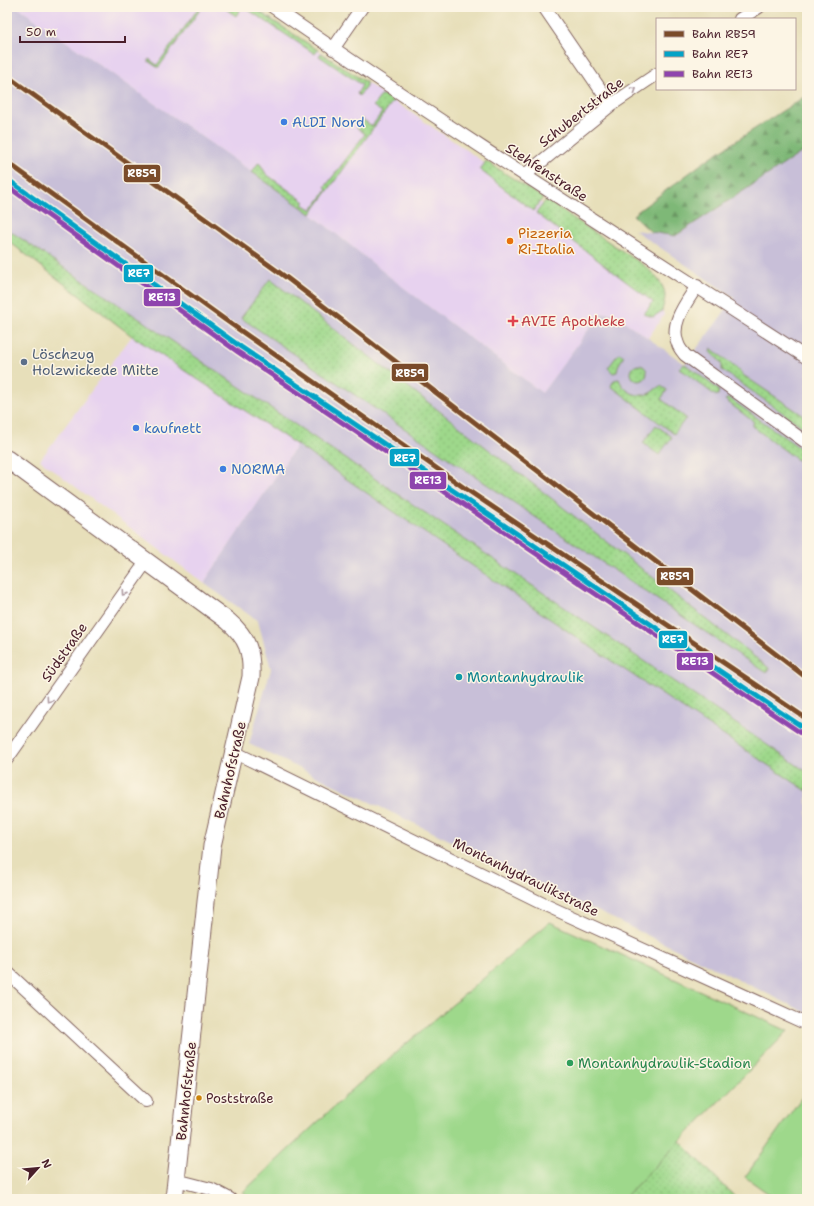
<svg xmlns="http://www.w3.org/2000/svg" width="814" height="1206" font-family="'Shantell Sans',sans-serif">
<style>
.built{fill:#e7d2ef}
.industrial{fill:#c8bfd8}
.grass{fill:url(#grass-dots);stroke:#747c5b}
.forest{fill:url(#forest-firs);stroke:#646c51}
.pitch{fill:#9ed88b;stroke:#747c5b}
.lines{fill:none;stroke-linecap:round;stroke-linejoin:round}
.street-casing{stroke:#81625d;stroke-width:14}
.secondary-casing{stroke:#81625d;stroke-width:19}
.street{stroke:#fff;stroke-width:12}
.secondary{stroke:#fff;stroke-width:17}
.rail-1-casing{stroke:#fcf5e5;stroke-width:8}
.rail-2-casing{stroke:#fcf5e5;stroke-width:8}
.rail-3-casing{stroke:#fcf5e5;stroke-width:8}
.rail-1{stroke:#7a4b2a;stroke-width:5}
.rail-2{stroke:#04a2c6;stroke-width:5}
.rail-3{stroke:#8e44ad;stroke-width:5}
.oneway{stroke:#ae9aa0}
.shop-dot{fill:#3f7fe0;stroke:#fcf5e5;stroke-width:1.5}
.food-dot{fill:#e8710a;stroke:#fcf5e5;stroke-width:1.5}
.health-dot{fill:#e0444e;stroke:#fcf5e5;stroke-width:1.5}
.service-dot{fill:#5c6f8a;stroke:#fcf5e5;stroke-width:1.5}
.culture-dot{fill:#0f9aa8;stroke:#fcf5e5;stroke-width:1.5}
.leisure-dot{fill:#2e9e5b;stroke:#fcf5e5;stroke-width:1.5}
.bus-dot{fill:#cc840b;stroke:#fcf5e5;stroke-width:1.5}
.labels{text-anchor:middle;stroke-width:3;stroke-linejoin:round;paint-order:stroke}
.bus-label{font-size:13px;fill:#4a1f2b;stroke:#fcf5e5;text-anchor:start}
.street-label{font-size:14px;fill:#4a1f2b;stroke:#fcf5e5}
.shop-label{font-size:14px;fill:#366cbe;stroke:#fcf5e5;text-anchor:start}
.food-label{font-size:14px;fill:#c56008;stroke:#fcf5e5;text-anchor:start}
.health-label{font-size:14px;fill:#be3a42;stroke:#fcf5e5;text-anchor:start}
.service-label{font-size:14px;fill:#4e5e75;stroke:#fcf5e5;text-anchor:start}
.culture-label{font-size:14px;fill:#0d838f;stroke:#fcf5e5;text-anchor:start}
.leisure-label{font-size:14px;fill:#27864d;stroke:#fcf5e5;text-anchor:start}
.line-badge{stroke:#fcf5e5;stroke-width:1.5}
.badge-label{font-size:11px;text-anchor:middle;font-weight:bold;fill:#fff}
</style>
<defs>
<pattern id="grass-dots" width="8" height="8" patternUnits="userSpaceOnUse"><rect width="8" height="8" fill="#9ed88b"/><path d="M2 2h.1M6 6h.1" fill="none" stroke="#8ab978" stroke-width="1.8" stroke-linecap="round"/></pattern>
<pattern id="forest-firs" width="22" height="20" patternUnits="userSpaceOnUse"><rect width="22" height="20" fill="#7eb877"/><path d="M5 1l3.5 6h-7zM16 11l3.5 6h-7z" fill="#699562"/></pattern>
</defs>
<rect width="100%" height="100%" fill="#fcf5e5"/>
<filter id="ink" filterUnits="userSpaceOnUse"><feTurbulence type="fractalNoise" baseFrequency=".025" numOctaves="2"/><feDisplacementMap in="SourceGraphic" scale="8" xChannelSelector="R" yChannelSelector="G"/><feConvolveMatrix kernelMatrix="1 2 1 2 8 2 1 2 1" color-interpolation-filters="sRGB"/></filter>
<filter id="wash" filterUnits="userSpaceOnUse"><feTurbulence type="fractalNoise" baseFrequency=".012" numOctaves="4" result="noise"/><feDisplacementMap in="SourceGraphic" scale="16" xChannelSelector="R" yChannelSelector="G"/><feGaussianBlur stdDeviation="0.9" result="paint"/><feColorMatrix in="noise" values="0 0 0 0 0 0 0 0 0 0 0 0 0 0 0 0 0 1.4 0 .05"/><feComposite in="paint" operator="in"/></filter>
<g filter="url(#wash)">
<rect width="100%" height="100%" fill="#e7dfba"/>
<path class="built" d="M17 7H254L462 147 649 279 659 298 664 315 648 338 618 317 609 313 602 314 597 318 542 393 391 278 311 214Z
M132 336 297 445 206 580 205 584 40 460Z"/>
<path class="industrial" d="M7 7H17L311 214 391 278 542 393 597 318 602 314 609 313 618 317 685 364 735 298 634 230 676 236 807 149V772L7 229Z
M297 445 598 652 807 791V1013L616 920 249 744 271 669 258 621 205 584 206 580Z"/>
<path class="grass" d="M196 7H202L159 67H157L148 61 149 59 157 65 198 9Z
M228 7H242L236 16 226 9Z
M244 7H252L318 50 315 54Z
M321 53 366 82V87L359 96 357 94 362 85 319 56Z
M384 94 393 101 311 214 252 172 259 162 266 174 305 202 303 204 312 210 327 189 325 187 365 134 356 127 362 119 372 126 382 112 373 106 380 97Z
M486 161 543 198 533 211 480 170Z
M546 200 645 266C652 272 665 285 665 295 665 301 663 306 662 311L653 317 644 314 653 302 536 213Z
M7 229 807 772V791L598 652 297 445 132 336 7 240Z
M270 279 769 668 766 673 241 318Z
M711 348 740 371 743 375 807 418V430L722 370C723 361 716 358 710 352Z
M619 353 624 356 618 366 617 372 613 373 608 368Z
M685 364 719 390 718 395H717L716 396 679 368Z
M631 373a8 8 0 1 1 16 0a8 8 0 1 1-16 0Z
M619 379C624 392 638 399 650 393 654 391 657 387 661 386L667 390 661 399 686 418 674 434 611 386 614 380Z
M729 398 807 453V467L752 426 754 422 725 400Z
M656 425 672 437 659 455 643 443Z
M680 1141 737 1199H623Z"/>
<path class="forest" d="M807 95V149L675 236 651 232 633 215 708 159Z"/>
<path class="pitch" d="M550 922 788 1031 623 1199H251L243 1192 354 1088Z
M807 1090V1199H776L745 1177Z"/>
</g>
<g filter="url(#ink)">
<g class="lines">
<g class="street-casing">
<path id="street" d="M273 7C448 128 628 242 807 358
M544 7 611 105
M740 19 759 7
M333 49 362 7
M525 175 611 105 657 74
M697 286C686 303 669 324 678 344 679 348 682 351 685 355L807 443
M234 752 543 904 807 1024
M7 759 146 562
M7 972 146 1101
M176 1180 211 1189 230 1199"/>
</g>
<g class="secondary-casing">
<path id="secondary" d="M7 459 228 621C248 638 252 652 251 677L212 846 174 1199"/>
</g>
<use href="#street" class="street"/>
<use href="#secondary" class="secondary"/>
<g class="rail-1-casing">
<path id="rail-1" d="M7 76 287 278 807 678
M7 162 224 319 466 489 807 719"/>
</g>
<g class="rail-2-casing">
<path id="rail-2" d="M7 179 241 347 807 730"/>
</g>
<g class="rail-3-casing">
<path id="rail-3" d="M7 186 238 352 804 735"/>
</g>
<use href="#rail-1" class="rail-1"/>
<use href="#rail-2" class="rail-2"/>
<use href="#rail-3" class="rail-3"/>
</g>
<defs><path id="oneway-chevron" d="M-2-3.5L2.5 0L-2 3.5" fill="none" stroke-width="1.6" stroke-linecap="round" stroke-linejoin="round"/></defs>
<g class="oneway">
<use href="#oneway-chevron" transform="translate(634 90) rotate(-33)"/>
<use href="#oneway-chevron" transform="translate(124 593) rotate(125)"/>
<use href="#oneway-chevron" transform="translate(49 700) rotate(125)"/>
</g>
</g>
<g class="shop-dot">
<circle cx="284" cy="122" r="4"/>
<circle cx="136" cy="428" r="4"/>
<circle cx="223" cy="469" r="4"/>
</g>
<circle class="food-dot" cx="510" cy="241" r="4"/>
<path class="health-dot" d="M511 315h4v4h4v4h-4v4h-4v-4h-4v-4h4z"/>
<circle class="service-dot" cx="24" cy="362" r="4"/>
<circle class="culture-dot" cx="459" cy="677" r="4"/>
<circle class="leisure-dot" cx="570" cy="1063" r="4"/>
<circle class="bus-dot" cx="199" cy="1098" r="3.5"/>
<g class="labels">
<g class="bus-label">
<text x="206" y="1103">Poststraße</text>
</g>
<g class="street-label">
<text transform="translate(581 112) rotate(-38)" y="5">Schubertstraße</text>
<text transform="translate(547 172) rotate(33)" y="5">Stehfenstraße</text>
<text transform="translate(64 652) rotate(-55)" y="5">Südstraße</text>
<text transform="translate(230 770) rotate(-77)" y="5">Bahnhofstraße</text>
<text transform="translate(526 877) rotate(26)" y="5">Montanhydraulikstraße</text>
<text transform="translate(186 1091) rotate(-84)" y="5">Bahnhofstraße</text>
</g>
<g class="shop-label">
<text x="292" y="127">ALDI Nord</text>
<text x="144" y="433">kaufnett</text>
<text x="231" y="474">NORMA</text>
</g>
<g class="food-label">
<text x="518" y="238">Pizzeria<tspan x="518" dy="16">Ri-Italia</tspan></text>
</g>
<g class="health-label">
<text x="521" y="326">AVIE Apotheke</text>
</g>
<g class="service-label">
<text x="32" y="359">Löschzug<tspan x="32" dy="16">Holzwickede Mitte</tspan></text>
</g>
<g class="culture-label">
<text x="467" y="682">Montanhydraulik</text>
</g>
<g class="leisure-label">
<text x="578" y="1068">Montanhydraulik-Stadion</text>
</g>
</g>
<g class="line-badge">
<rect x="123" y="164" width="38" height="19" rx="4" fill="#7a4b2a"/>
<rect x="123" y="264" width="31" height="19" rx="4" fill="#04a2c6"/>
<rect x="143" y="288" width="38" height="19" rx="4" fill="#8e44ad"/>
<rect x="391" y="363" width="38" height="19" rx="4" fill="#7a4b2a"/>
<rect x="389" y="448" width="31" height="19" rx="4" fill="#04a2c6"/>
<rect x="409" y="471" width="38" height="19" rx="4" fill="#8e44ad"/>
<rect x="656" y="567" width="38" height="19" rx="4" fill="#7a4b2a"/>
<rect x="658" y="630" width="30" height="19" rx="4" fill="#04a2c6"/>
<rect x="676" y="652" width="38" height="19" rx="4" fill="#8e44ad"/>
</g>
<g class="badge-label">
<text x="142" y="177">RB59</text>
<text x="139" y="277">RE7</text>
<text x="162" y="301">RE13</text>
<text x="410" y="377">RB59</text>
<text x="405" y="462">RE7</text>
<text x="428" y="484">RE13</text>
<text x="675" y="580">RB59</text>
<text x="673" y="643">RE7</text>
<text x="695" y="665">RE13</text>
</g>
<rect width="814" height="1206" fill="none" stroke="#fcf5e5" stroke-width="24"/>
<rect x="656" y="18" width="140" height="72" fill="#fcf5e5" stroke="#b59f9b"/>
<rect x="664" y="31" width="20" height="6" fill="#7a4b2a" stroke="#b59f9b"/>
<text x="692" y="38" font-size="12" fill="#4a1f2b">Bahn RB59</text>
<rect x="664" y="51" width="20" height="6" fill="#04a2c6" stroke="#b59f9b"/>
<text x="692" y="58" font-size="12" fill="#4a1f2b">Bahn RE7</text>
<rect x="664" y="71" width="20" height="6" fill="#8e44ad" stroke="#b59f9b"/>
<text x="692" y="78" font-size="12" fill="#4a1f2b">Bahn RE13</text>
<g transform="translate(38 1168) rotate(63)" stroke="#fcf5e5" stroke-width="3" paint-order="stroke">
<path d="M0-3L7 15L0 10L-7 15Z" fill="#4a1f2b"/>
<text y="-6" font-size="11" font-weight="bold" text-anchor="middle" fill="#4a1f2b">N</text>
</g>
<path d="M20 36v6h105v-6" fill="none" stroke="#4a1f2b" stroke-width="2"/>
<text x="26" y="36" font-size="12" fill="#4a1f2b" stroke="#fcf5e5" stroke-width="3" paint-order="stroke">50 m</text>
</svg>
